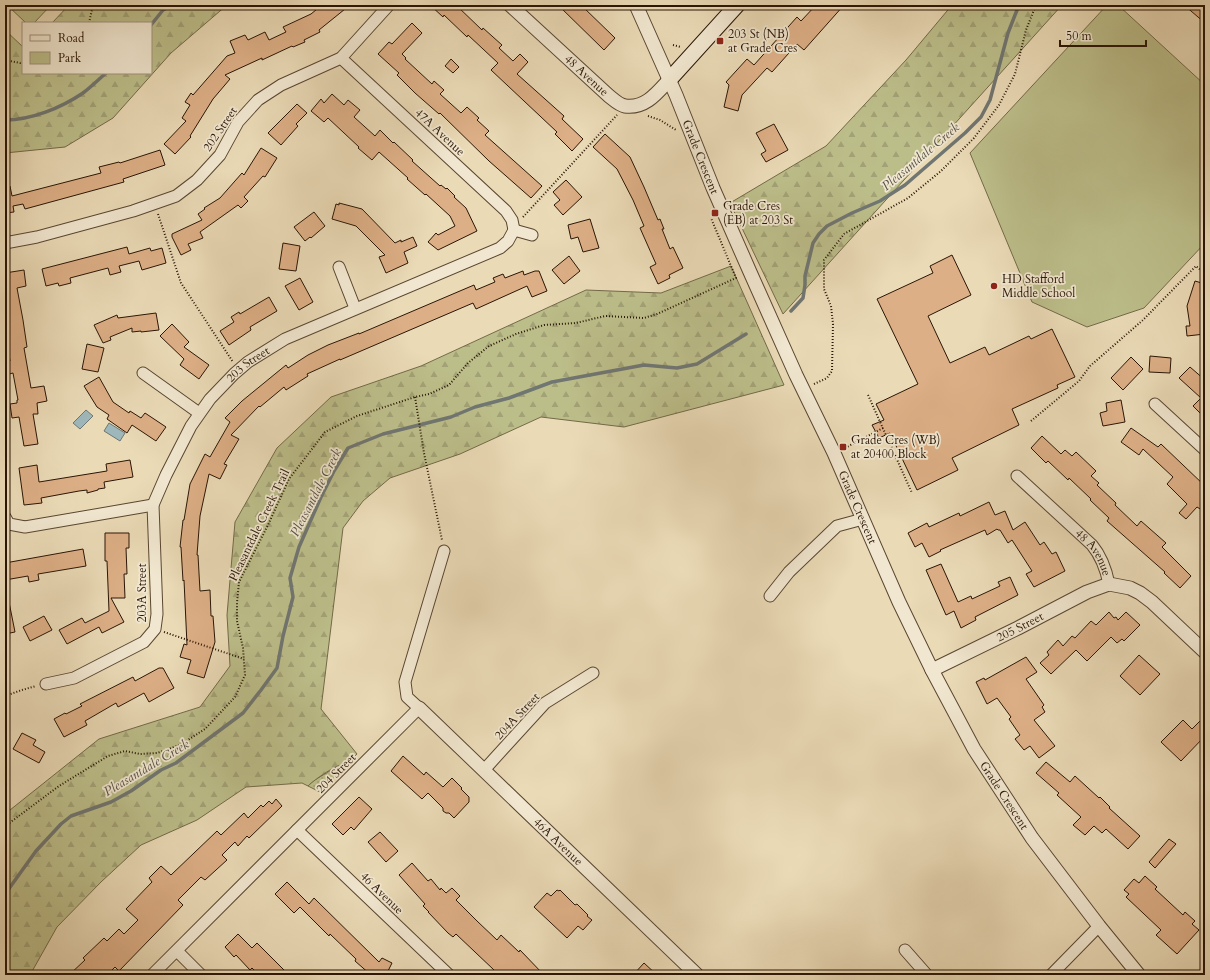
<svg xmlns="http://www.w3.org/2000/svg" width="1210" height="980" font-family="Cardo,serif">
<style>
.grass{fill:url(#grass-dots);stroke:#736a48}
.forest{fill:url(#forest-firs);stroke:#736a48}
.green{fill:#bcbe8a;stroke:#736a48}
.water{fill:#9eb7ba;stroke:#707672}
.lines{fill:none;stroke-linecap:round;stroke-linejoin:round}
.stream{stroke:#707672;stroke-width:3.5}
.building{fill:#ddaf86;stroke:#2a1505}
.minor-casing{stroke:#5a4631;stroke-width:13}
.tertiary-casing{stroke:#5a4631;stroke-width:15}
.secondary-casing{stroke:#2a1505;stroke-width:17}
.path{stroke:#2a1505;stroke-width:2;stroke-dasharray:1 2;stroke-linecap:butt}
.minor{stroke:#f1e7d0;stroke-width:11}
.tertiary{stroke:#f1e7d0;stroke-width:13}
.secondary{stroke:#f1e7d0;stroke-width:15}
.poi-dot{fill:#8f2418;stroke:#f1e7d0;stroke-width:1.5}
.labels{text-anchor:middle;stroke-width:3.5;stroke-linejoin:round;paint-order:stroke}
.poi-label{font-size:12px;fill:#2a1505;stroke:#f1e7d0;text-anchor:start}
.street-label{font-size:12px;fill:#2a1505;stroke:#f1e7d0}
.water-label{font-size:13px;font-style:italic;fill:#534e44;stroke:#f1e7d0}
</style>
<defs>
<pattern id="grass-dots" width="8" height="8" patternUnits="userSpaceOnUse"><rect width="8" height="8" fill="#bcbe8a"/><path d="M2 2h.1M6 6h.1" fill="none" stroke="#a2a276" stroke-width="1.8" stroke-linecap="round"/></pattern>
<pattern id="forest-firs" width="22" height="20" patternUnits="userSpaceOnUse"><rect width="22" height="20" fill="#bcbe8a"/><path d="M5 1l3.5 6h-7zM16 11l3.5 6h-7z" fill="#a2a276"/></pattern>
</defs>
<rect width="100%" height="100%" fill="#eadab6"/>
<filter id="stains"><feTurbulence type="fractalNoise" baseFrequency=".005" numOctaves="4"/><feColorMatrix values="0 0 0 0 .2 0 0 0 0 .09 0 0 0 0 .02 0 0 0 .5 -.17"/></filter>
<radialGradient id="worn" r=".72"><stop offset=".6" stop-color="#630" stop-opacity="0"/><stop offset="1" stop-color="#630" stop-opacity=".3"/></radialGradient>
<path class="grass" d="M343 763 347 764 320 792 308 786 313 781Z"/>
<path class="forest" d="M69 5H227L171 53 113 118 65 147 5 153V30L23 47V73H151V23H52Z
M952 5H1062L783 314 730 203 826 146 906 60Z
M731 266 784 385 624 427 541 417 460 454 390 478 363 501 343 528 321 709 357 754 347 764C339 762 314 780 308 786L302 783 246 787 197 820 141 845 101 882 57 927 30 975H12L8 967 5 966V814L99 739 200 707 230 666 227 615 235 522 277 448 331 397 421 366 586 290 661 293Z"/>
<path class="green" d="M7 5H51L34 23H26Z
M1107 5H1118L1205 85V243L1144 308 1087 327 1032 302 970 153Z"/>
<path class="water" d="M86 410 93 416 80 429 73 423Z
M109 423 125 433 120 441 104 431Z"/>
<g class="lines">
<path class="stream" d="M151 25 163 10 172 5
M5 120C31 120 61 108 83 93 91 87 98 80 106 73
M791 311 803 298 805 285V276L813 243 819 234 827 226 852 213 880 201 905 185 965 133 981 117 990 100 1008 33 1019 5
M5 899 8 890 36 851 61 824 71 816 111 802 131 791 161 770 176 763 243 713 261 690 277 668 283 636 293 597 290 578 299 547 321 497 334 471 348 448 383 434 451 417 475 407 509 398 552 382 644 365 677 368 697 364 746 334"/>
</g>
<path class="building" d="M322 5H350L319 30 320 32 304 40 305 42 293 47 292 46 262 60V58L225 75 230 79 213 99 190 136 191 137 175 154 164 144 186 121 182 118 190 105 185 102 191 93 193 95 227 56 235 53 230 41 245 35 248 40 265 32 269 40 286 32 283 27 311 14Z
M430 5H456L482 30 483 28 502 45 499 48 513 61 520 54 528 62 517 74 564 116 562 119 583 139 572 151 555 134 557 132 491 70 498 63 468 35 467 37 444 15 443 17Z
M558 5H581L615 38 604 50Z
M816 5H844L804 50 797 44 772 72 767 68 742 95 738 111 724 107 729 85 726 82 747 59 754 65 797 17 801 21Z
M1184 5H1205V23Z
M412 23 422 33 402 54 406 58 405 59 432 84 434 81 444 90 440 94 461 113 467 107 479 118 477 120 489 131 485 135 542 186 531 198 489 161 440 113 439 114 415 93 397 75 399 73 378 54 389 42 392 44Z
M451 59 459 67 453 73 445 66Z
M332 94 344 105 348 100 360 110 354 117 375 136 380 130 393 143 394 142 413 160 412 161 440 186 441 185 446 189 447 188 455 196 454 197 466 208 477 231 438 250 428 242 436 233 438 235 455 226 450 216 426 194 425 195 407 179 408 178 379 152 372 160 358 148 359 147 328 118 324 122 311 111 321 99 324 103Z
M297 104 307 113 296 124 298 126 281 145 268 133Z
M774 124 788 150 766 162 761 154 766 151 756 133Z
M605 134 630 157 644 187 658 220 660 219 664 229H662L670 249 673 247 683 268 669 275 670 278 658 284 650 267 656 264 640 228 644 226 633 200 617 169 593 147Z
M261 148 277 158 265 177 263 176 244 197 248 201 241 208 238 205 200 232 203 238 188 244 191 250 181 255 172 237V234L202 220 198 214 205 209 204 208 220 198 242 173 244 175Z
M160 150 165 165 123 179 124 182 25 209 23 204 13 206 14 212 5 213V186H10L12 196 101 173 99 167 119 162 120 163Z
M566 180 582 197 563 215 554 205 560 200 553 192Z
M339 203 362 209 395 243 401 240V242L413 237 417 246 404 252 408 263 386 273 379 257 385 255 356 226 332 219 336 204 339 205Z
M314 212 325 226 311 238 310 237 305 241 294 227Z
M590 219 599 248 583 252 578 237 571 239 568 225Z
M283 243 300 246 296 271 279 269Z
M127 247 129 254 150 248 151 251 162 248 166 263 142 270 139 261 119 266 121 272 110 275 108 268 70 278 71 283 59 286 58 283 46 286 42 269Z
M952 255 971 295 928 316 950 363 985 347 989 355 1029 336 1031 339 1052 329 1075 377 1057 385 1058 388 1012 409 1019 425 952 458 958 470 917 490 890 433 879 438 872 425 884 420 876 404 918 384 877 299 933 273 930 266Z
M569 256 580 271 564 284 552 270Z
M24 270 26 286 17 288 23 320 27 347 24 348 31 388 44 386 47 401 37 403 38 414H33L38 444 24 446 19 417 12 418 10 404 17 403V400H18L13 373 9 374 7 362 10 361 5 331V273Z
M523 271 524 275 535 271H539L547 291 532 297 527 286 476 309 473 303 340 360V359L307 374 308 376 286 390 284 387 260 407 259 406 231 435 239 439 224 464 227 465 220 479 209 474 200 516 197 555H198L200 591 210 590 211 616H213L215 642 204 678 187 673 191 660 180 657 184 644 187 645 184 580 183 581 181 547H180L183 520H184L190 484 205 454 210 457 230 422 225 418 242 401 286 365 288 368 308 355 328 345 359 333V334L474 285 476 290 495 282 493 278 503 274 505 278Z
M300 278 313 302 299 310 285 286Z
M1195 281 1205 284V304L1204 308 1205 334 1187 336 1186 326H1190L1187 306Z
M269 297 277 311 250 327 251 330 229 345 220 331 234 322 231 317 239 312 240 314Z
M156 313 159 330 141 332V331L132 332V328L110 337 111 340 103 343 94 325 117 315 118 318Z
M172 324 189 342 184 347 209 365 199 379 180 365 184 359 160 336Z
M87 344 104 348 98 372 82 369Z
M1150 356 1171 358 1170 373 1149 372Z
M1131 357 1143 369 1123 390 1111 378Z
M1190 367 1205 380V418L1193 406 1201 398 1179 378Z
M99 377 113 402 129 413 130 411 141 418 145 413 166 427 156 441 132 425 127 433 107 419 109 415 97 407 84 386Z
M1121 400 1125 422 1103 426 1100 413 1107 411 1106 403Z
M1131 428 1158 447 1161 444 1205 486V512L1197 507 1186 519 1179 513 1187 504 1167 484 1173 477 1143 449 1139 455 1121 442Z
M1042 436 1061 454 1065 450 1072 456 1076 452 1096 471 1091 476 1099 483 1097 485 1116 503 1115 505 1137 526 1141 521 1166 543 1162 547 1191 576 1180 588 1164 573 1165 572 1107 521 1109 518 1090 500 1091 499 1069 478 1068 480 1048 461 1046 463 1031 448Z
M130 460 133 477 104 482 105 488 98 489V490L87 493V490L79 491 41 498 42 503 24 505 19 468 37 465 39 482 107 471 106 464Z
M989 502 995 515 1005 511 1013 530 1025 522 1040 545 1044 542 1052 554 1056 552 1065 571 1034 587 1026 574 1032 571 1012 540 1008 543 1000 530H998L997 529 987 535 985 530 940 550 941 551 929 557 922 543 915 547 908 533 927 523 929 527 959 513 960 516Z
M105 533H129V548H126L127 574H124L125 598H111L124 622 102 633 99 627 67 644 59 630 82 618 85 623 109 611 107 561H105Z
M83 549 86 566 38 574 39 580 29 582 28 576 5 580V563Z
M941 564 958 602 971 596 972 599 1000 586 998 582 1010 577 1018 595 975 617 976 620 961 628 954 611 946 615 926 570Z
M5 602H9L15 632 5 634Z
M1109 612 1114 618 1116 617 1118 620 1126 612 1140 625 1124 641 1122 639 1117 643 1111 637 1087 661 1076 650 1051 674 1040 663 1049 655 1047 652 1058 640 1063 646 1072 636 1075 638 1091 621 1096 625Z
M44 616 52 630 30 641 23 627Z
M1139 655 1160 674 1140 695 1120 676Z
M1026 657 1037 672 1026 679 1044 705 1042 707 1045 712 1034 720 1055 746 1039 758 1030 746 1024 750 1015 739 1020 735 1009 719 1011 717 997 698 987 704 976 682 984 678 985 680Z
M159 668H163L174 688 149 702 144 693 118 707 116 703 85 721 87 725 64 737 54 719 65 713 66 714 82 706 80 704 133 677 135 681Z
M1205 716V736L1181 761 1161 742 1183 720 1192 729Z
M22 733 36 740 33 745 45 752 39 763 13 749Z
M403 756 424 775 426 772 443 787 452 778 462 788 461 789 469 797V802L454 818 449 813H446L443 811V808L428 793 422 799 391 771Z
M1046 762 1070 782 1075 776 1099 798 1100 797 1110 807 1109 808 1140 836 1128 849 1106 829 1102 833 1094 826 1085 835 1073 825 1081 817 1057 795 1059 793 1036 773Z
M359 797 372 809 354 830 351 827 343 835 332 824Z
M276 799 282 806 249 838 247 836 238 846 235 842 222 855 227 860 205 880 201 877 178 900 183 905 119 971 115 967 107 975H69L85 960 83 958 104 938 107 941 119 929 124 934 138 920 126 909 152 882 149 878 161 866 171 875 217 831 221 835 244 813 248 818 261 805 263 807 269 801 272 804Z
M380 832 398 851 386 862 368 842Z
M1169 839 1176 844 1155 868 1149 862Z
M412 863 428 881 431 879 440 890 441 888 446 893 452 888 460 896 456 900 477 921 497 940 501 935 519 952 520 950 544 975H498L494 970 456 934 453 937 448 933 428 912H429L423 906 425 904 399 875Z
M1145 876 1157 887 1155 889 1183 915 1185 912 1195 921 1192 924 1199 930 1177 954 1156 935 1161 930 1126 897 1129 894 1124 890 1134 879 1139 883Z
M287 882 309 904 314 898 379 962 382 958 392 963 386 975H371L355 961 356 959 330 934 329 936 300 907 294 913 275 894Z
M557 890 559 891 560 890 575 905 577 904 588 915 587 916 592 920 583 930 578 926 567 938 534 907 547 893 551 896Z
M238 934 252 948 257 943 289 975H259L252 968 250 970 236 955 234 957 225 947Z
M644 963 657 975H633Z"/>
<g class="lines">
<g class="minor-casing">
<g id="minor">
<path d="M341 58 506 211 512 220 514 230"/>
<path d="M514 230 532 235"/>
<path d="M5 243 37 237 133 211 176 196 197 180 220 155 238 122 258 100 281 85 341 58 389 5"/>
<path d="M339 267 355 308"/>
<path d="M143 373 199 413"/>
<path d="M1155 404 1205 450"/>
<path id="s1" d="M1017 476 1092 545C1102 557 1106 569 1109 584"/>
<path d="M5 517 9 524 25 527 153 505"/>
<path d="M770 596 789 572 837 526 863 519"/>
<path id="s2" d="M46 684 74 678 144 642 155 629 157 614 153 505 166 475 191 426 210 399 234 374 248 362 285 339 500 248 508 241 514 230"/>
<path d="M484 770 545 703 593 673"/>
<path d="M297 830 449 975"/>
<path d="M905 950 927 975"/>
<path d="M177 951 201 975"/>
<path d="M152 975 419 708 407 697 405 682 444 551"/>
<path d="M1051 975 1099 926"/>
</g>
</g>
<g class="tertiary-casing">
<g id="tertiary">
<path id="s3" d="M510 5 609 96C613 99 619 105 625 106 645 109 657 93 669 80"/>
<path id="s4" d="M636 5 676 95 713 188 750 272 796 375 834 453 899 602 932 670 974 749 1032 838 1099 926 1139 975"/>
<path id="s5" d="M932 670 1018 628 1087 592 1109 584 1130 588 1140 593 1152 602 1205 652"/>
<path id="s6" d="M419 708 697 975"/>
</g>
</g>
<g class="secondary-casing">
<path id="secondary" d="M669 80 737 5"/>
</g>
<path class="path" d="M89 23 93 5
M673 45 681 47
M5 60 20 63 23 62
M648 116 660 120 676 130
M158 214 181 283 233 362
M523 217 617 115
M814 384 827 378 832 371 833 324 831 306 824 289V260L844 234 908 198 941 171 974 138 999 105 1015 74 1026 30 1036 5
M868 395 912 493
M415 397 424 453 442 540
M1031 421 1079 381 1090 366 1143 320 1196 266 1205 274
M845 448 883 428
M164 632 244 659
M5 696 22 690 36 686
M5 827 8 824 59 786 108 756 125 751 140 754 157 753 180 745 205 729 235 697 245 675 243 648 237 621V603L239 582 268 525 289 479 325 432 357 416 415 397 429 394 449 385 468 363 489 346 516 334 544 325 576 323 605 316 644 318 657 314 736 278 711 218"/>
<use href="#minor" class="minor"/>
<use href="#tertiary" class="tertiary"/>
<use href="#secondary" class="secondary"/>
</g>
<g class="poi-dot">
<rect x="716" y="37" width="8" height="8" rx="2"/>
<rect x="711" y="209" width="8" height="8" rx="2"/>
<circle cx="994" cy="286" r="4"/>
<rect x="839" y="443" width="8" height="8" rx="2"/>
</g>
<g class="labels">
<g class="poi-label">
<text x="728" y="38">203 St (NB)<tspan x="728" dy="14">at Grade Cres</tspan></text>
<text x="723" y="210">Grade Cres<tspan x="723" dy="14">(EB) at 203 St</tspan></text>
<text x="1002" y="283">HD Stafford<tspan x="1002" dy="14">Middle School</tspan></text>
<text x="851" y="444">Grade Cres (WB)<tspan x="851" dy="14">at 20400 Block</tspan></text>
</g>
<g class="street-label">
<text dy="4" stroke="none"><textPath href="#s3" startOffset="104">48 Avenue</textPath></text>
<text transform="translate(220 129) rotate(-56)" y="4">202 Street</text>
<text transform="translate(440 132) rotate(43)" y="4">47A Avenue</text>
<text dy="4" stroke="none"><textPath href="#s4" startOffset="165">Grade Crescent</textPath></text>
<text dy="4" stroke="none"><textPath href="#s2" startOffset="421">203 Street</textPath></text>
<text dy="4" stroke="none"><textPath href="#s4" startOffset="549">Grade Crescent</textPath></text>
<text transform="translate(259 525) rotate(-64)" y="4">Pleasantdale Creek Trail</text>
<text dy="4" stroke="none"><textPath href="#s1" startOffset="109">48 Avenue</textPath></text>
<text transform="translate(142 593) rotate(-90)" y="4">203A Street</text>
<text dy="4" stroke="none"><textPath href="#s5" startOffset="98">205 Street</textPath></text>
<text transform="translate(517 716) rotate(-47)" y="4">204A Street</text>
<text transform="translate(336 773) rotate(-45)" y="4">204 Street</text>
<text dy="4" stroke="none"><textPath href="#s4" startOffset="873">Grade Crescent</textPath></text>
<text dy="4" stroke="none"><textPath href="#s6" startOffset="193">46A Avenue</textPath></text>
<text transform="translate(382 893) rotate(44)" y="4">46 Avenue</text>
</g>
<g class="water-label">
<text transform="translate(920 156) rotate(-40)" y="5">Pleasantdale Creek</text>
<text transform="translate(315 492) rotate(-63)" y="5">Pleasantdale Creek</text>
<text transform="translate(146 767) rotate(-31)" y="5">Pleasantdale Creek</text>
</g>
</g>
<rect width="1210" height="980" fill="none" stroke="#eadab6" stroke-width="20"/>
<rect x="6" y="6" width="1198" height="968" fill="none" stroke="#2a1505" stroke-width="2"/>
<rect x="10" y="10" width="1190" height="960" fill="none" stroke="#2a1505"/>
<rect x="22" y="22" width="130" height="52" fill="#f1e7d0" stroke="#a1937f"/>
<rect x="30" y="35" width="20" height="6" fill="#f1e7d0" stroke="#a1937f"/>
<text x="58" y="42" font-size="12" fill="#2a1505">Road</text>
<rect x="30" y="52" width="20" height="12" fill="#bcbe8a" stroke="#a1937f"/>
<text x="58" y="62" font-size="12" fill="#2a1505">Park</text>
<path d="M1060 40v6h86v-6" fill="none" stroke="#2a1505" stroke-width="2"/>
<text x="1066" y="40" font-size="12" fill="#2a1505" stroke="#f1e7d0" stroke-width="3" paint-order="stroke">50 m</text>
<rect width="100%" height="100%" filter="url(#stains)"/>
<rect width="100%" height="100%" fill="url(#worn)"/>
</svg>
